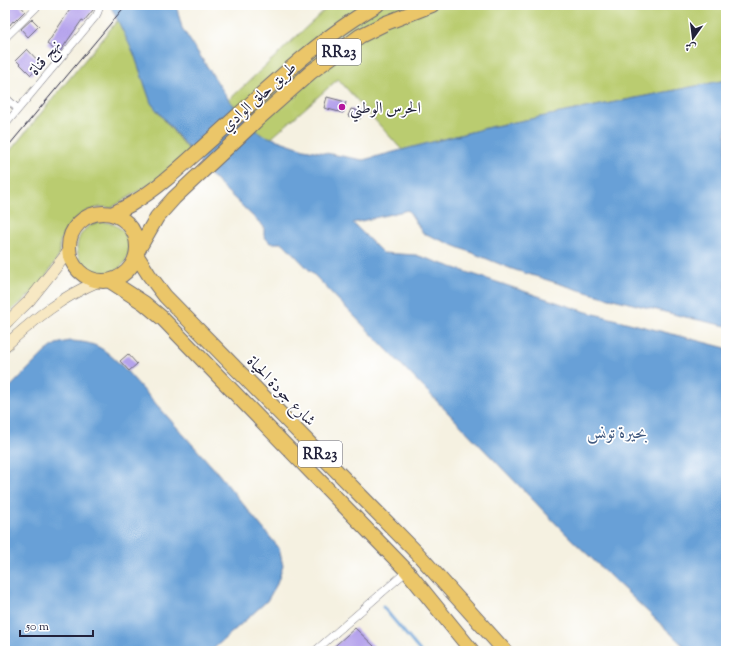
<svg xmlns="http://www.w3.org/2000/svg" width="731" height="656" font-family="'Sorts Mill Goudy',Amiri,serif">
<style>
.green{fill:#bacc6f;stroke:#6e7755}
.water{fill:#68a0d7;stroke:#456189}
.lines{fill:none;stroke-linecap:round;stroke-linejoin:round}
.stream{stroke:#68a0d7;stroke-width:3}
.building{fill:#b5a3ec}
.street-casing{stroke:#6c6a75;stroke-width:8}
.secondary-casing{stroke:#6c6a75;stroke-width:12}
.highway-casing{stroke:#6c6a75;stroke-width:16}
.street{stroke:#fff;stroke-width:7}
.secondary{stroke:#f7e8c3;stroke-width:11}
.highway{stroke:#ebc669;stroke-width:14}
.tram{stroke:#22223b;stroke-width:1}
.poi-dot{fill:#b5179e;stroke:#fff;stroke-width:1.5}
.labels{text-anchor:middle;stroke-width:3.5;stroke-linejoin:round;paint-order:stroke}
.shield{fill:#fff;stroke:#646476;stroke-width:1}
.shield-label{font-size:15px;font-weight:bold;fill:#22223b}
.street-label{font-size:16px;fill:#22223b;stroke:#fff}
.poi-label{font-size:16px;fill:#22223b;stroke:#fff;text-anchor:start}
.water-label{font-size:17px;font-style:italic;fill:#425b81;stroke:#fff}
</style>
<rect width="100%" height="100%" fill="#fff"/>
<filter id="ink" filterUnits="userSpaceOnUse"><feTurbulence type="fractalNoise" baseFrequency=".025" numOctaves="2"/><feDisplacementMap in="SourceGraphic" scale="8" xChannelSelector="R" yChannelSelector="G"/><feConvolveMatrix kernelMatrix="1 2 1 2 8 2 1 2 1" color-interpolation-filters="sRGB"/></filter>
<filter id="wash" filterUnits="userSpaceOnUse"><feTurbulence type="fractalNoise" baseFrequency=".012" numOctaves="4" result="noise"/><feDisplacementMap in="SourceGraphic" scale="16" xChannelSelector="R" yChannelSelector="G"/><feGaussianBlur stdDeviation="0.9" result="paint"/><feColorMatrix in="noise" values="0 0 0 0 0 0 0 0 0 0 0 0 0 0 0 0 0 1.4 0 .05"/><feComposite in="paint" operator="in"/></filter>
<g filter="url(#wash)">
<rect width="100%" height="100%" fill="#f5f1e1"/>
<path class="green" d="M330 5H726V80L490 127 402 150 338 79 267 142 229 100Z
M121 16 151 103 184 145 191 151 163 176 111 208 100 207 85 212 74 220 64 233 60 242 59 256 39 287 5 316V157Z
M77 248a26 26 0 1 1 52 0a26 26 0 1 1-52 0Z"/>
<path class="water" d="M110 5H176L182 28 229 100 260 134 304 149 363 160 490 127 726 80V326L681 316 589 293 512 269 423 233 408 210 353 223 383 253 416 255 583 311 726 348V651H689L568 536 283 243H270L264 236V227L209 174 151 103 134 54Z
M69 341C97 342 103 348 123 367L217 472 279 548 283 566 277 584 267 601 211 651H5V392L45 352 56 344Z"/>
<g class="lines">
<path class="stream" d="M383 607 420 651"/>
</g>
<g id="blocks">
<path class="building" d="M5 5H20L25 11 14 22 13 21 10 25 5 21V14L8 10 5 7Z
M73 5H95L93 10 84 21 82 20 59 53 47 44Z
M32 19 39 26 28 37 21 29Z
M27 49 41 64 31 75 16 60Z
M327 97 346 102 343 113 324 108Z
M351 109 362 112 360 119 348 116Z
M128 354 137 364 129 371 120 361Z
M355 628 374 646 370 651H329Z"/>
</g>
</g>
<g filter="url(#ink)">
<use href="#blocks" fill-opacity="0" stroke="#6c6a75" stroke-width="1"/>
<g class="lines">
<g class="street-casing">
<path id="street" d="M5 38 39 5
M5 97 18 109
M5 125 96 16 98 12 100 5
M315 651 407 571"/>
</g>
<g class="secondary-casing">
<path id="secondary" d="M5 324 29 301 69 251
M5 346C36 318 61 297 99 281"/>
</g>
<g class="highway-casing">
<path id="highway" d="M69 247a34 34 0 1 1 68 0a34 34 0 1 1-68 0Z
M112 214C119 210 127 207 133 203 162 186 188 160 213 138 264 92 318 39 377 5
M138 250 157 217 174 198 258 119 311 72 360 36 386 23 432 5
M137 256 149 275 165 296 418 554 505 651
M110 281 144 303 162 318 407 571 472 651"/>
</g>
<use href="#street" class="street"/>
<use href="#secondary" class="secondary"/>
<use href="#highway" class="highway"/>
<path class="tram" d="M5 150 126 5"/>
</g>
</g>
<circle class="poi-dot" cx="342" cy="107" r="4"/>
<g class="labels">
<g class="shield">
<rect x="317" y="39" width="44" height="26" rx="3"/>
<rect x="298" y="441" width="44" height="26" rx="3"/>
</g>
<g class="shield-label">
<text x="339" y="57">RR23</text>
<text x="320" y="459">RR23</text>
</g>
<g class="street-label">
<text transform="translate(44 57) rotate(-50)" y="6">نهج قناة</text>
<text transform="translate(258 96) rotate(-42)" y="6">طريق حلق الوادي</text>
<text transform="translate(282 390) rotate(46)" y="6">شارع جودة الحياة</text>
</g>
<g class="poi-label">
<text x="350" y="113">الحرس الوطني</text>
</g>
<g class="water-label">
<text x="617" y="438">بحيرة تونس</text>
</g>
</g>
<rect width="731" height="656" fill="none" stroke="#fff" stroke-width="20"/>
<g transform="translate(693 38) rotate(194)" stroke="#ffffff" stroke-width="3" paint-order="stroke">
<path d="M0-3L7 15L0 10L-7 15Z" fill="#22223b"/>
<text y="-6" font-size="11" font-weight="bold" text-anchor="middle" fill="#22223b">ش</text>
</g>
<path d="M20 630v6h73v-6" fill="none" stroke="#22223b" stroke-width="2"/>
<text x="26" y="630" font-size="12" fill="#22223b" stroke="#ffffff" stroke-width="3" paint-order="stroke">50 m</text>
</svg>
